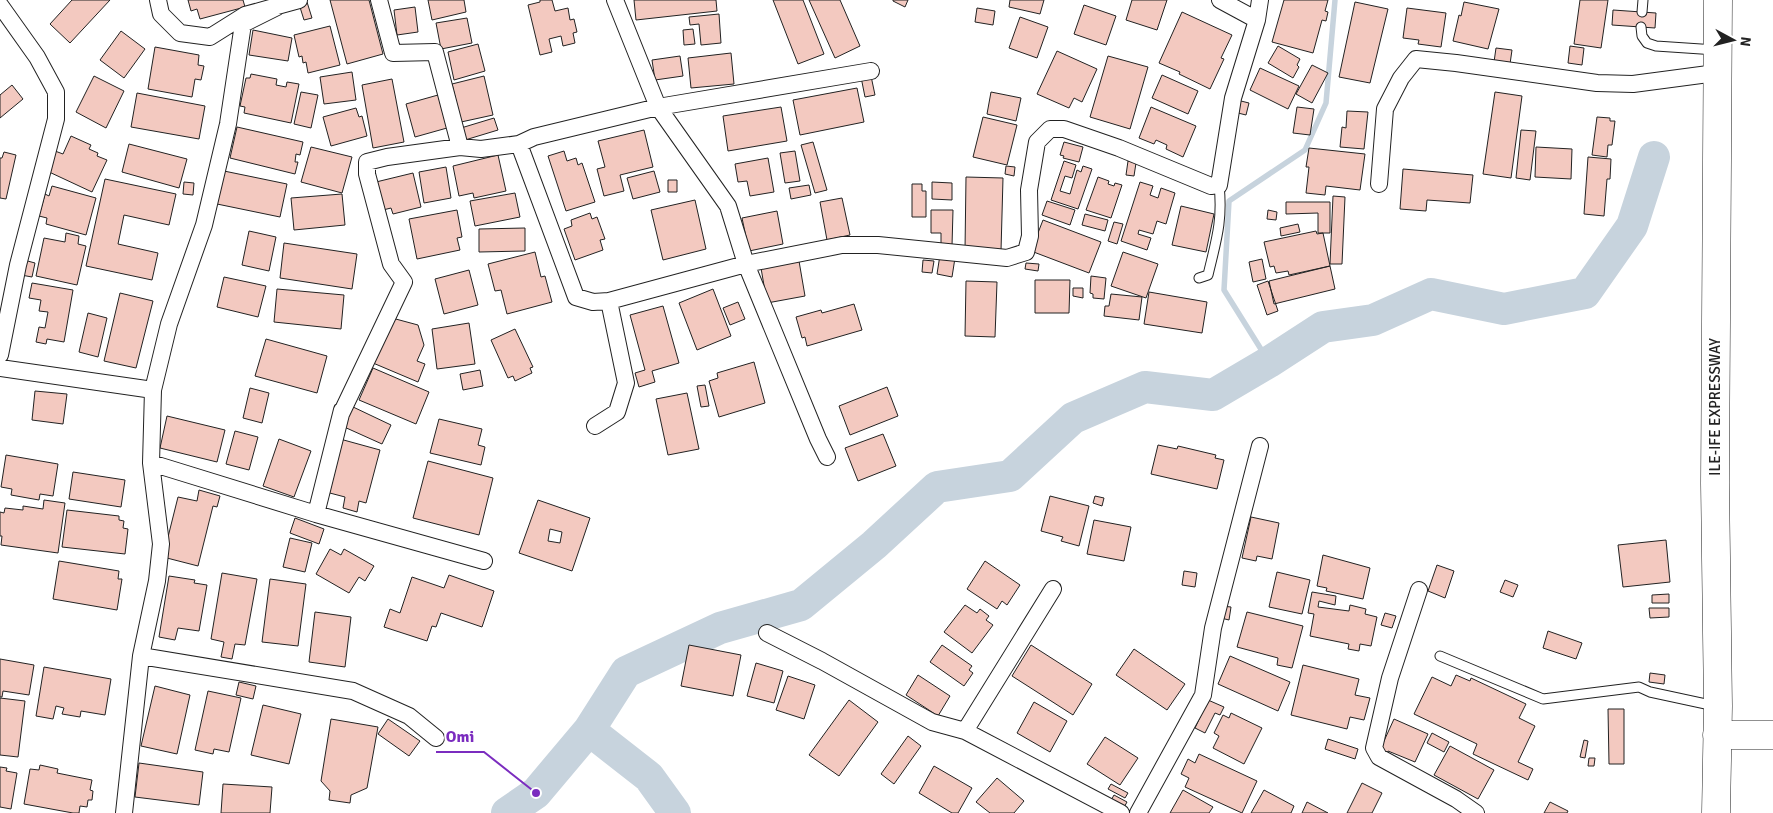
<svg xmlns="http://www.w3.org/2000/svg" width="1773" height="813" font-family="Signika,sans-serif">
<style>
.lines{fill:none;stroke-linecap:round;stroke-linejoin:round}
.stream{stroke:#c7d3dd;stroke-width:5.5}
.river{stroke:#c7d3dd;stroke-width:32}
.building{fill:#f3c9c0;stroke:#222;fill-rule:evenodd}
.service-casing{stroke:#222;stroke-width:11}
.minor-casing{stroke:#222;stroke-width:18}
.trunk-casing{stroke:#222;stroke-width:29}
.service{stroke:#fff;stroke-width:9}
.minor{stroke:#fff;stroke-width:16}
.trunk{stroke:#fff;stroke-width:28}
.labels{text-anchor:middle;stroke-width:4;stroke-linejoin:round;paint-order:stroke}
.street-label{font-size:15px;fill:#222;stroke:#fff}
.leader{fill:none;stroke:#7b2cbf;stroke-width:2}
.callout-dot{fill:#7b2cbf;stroke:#fff;stroke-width:2}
.callout-label{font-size:16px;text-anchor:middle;font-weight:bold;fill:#7b2cbf;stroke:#fff;stroke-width:4;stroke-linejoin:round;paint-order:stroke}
</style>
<rect width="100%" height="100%" fill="#fff"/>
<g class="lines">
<path class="stream" d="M1269 362 1224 290 1229 201 1305 150 1326 103 1335 0"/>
<path class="river" d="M589 730 649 777 675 813
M507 813 536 793 589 730 626 672 720 628 801 605 874 545 937 487 1010 476 1073 418 1145 387 1213 395 1269 362 1323 327 1373 320 1431 294 1504 309 1585 293 1632 226 1654 157"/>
</g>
<path class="building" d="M72 0H110L70 43 50 24Z
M188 0H243L245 7 200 19 197 9 191 11Z
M330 0H369L383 54 347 64Z
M428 0H464L466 12 432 20Z
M540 0H552L555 11 568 8 570 20 574 19 577 32 573 33 575 43 563 46 561 36 549 39 552 52 540 55 528 5 540 2Z
M634 0H716L717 11 636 20Z
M773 0H803L824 54 798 64Z
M809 0H840L860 46 835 58Z
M893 0H908L905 7 893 1Z
M1010 0H1044L1040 14 1009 7Z
M1132 0H1167L1157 30 1126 20Z
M1284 0H1328L1325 11 1328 12 1326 21 1322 20 1313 53 1272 42Z
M1580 0H1608L1601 48 1574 44Z
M307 2 312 18 304 20 299 4Z
M1355 2 1388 9 1370 83 1339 77Z
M1464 2 1499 9 1488 49 1453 41 1459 15 1461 16Z
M1084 5 1116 16 1106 45 1074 34Z
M415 7 418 32 397 35 394 10Z
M977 8 995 11 993 25 975 22Z
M1407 8 1446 13 1441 47 1418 44 1419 40 1403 38Z
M1613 10 1656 13 1655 28 1612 25Z
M1182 12 1232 35 1221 58 1224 59 1210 89 1179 74 1180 72 1159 63Z
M719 14 721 43 701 45 699 24 690 25 689 17Z
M1020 17 1048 27 1037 58 1009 48Z
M467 18 472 43 441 49 436 23Z
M330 26 340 65 308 73 306 62 303 63 302 56 299 57 294 35Z
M693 29 695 44 684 45 683 30Z
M253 30 292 38 288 61 249 55Z
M121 31 145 49 124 78 100 60Z
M478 44 485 71 454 80 448 52Z
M1278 46 1300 59 1297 65 1299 67 1293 78 1268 63Z
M1570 46 1584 48 1582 65 1568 63Z
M155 47 199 55 198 65 204 66 201 80 195 79 192 97 148 89Z
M1496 48 1512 50 1510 64 1494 62Z
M1057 51 1097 69 1082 102 1074 98 1069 108 1037 94Z
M731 53 734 84 691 88 688 58Z
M680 56 683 76 655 80 652 60Z
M1108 56 1148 67 1130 129 1090 117Z
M1312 65 1328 73 1312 103 1296 94Z
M1260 68 1299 86 1288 109 1250 90Z
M352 72 356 100 324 104 320 77Z
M251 74 277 79 276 85 286 87 287 82 299 84 291 123 244 113 245 107 240 106 246 78H250Z
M1162 75 1198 91 1188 114 1152 98Z
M94 76 124 91 106 128 76 112Z
M484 76 493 115 461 122 452 84Z
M871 76 875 95 865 97 861 77Z
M392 79 404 142 373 148 362 85Z
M12 85 23 99 0 118V95Z
M857 88 864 122 800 135 793 100Z
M301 92 318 95 311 128 294 124Z
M991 92 1021 98 1016 121 987 114Z
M1495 92 1522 96 1511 178 1483 174Z
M137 93 205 106 199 139 131 127Z
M438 95 447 128 415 137 406 104Z
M1237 100 1249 103 1246 115 1234 112Z
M781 107 787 141 728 151 723 116Z
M1151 107 1196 126 1183 157 1166 149 1167 145 1156 140 1154 144 1139 138Z
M1297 107 1314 109 1310 135 1293 133Z
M356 108 359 117 362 116 367 136 331 146 323 117Z
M1347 111 1368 112 1364 149 1340 147 1342 127 1346 128Z
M983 117 1017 125 1007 165 973 157Z
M1597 117 1610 118V121H1615L1612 145H1608L1607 157 1592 155Z
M494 118 498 130 465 140 461 128Z
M237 127 303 142 300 155 296 154 295 162H298L295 174 230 158Z
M644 130 653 167 620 175 624 191 604 196 597 169 605 167 598 141Z
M1521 130 1536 131 1530 180 1516 178Z
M71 136 91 145 89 149 98 153 97 156 107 160 92 192 47 171 55 151 63 154Z
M813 142 827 190 815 193 801 145Z
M1064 142 1083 147 1079 162 1063 158 1064 156 1060 155Z
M129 144 187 159 179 188 122 172Z
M311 147 352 157 342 193 301 182Z
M1536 147 1572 149 1571 179 1535 177Z
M1309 148 1365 154 1360 190 1326 186 1325 195 1306 193 1309 167H1306Z
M564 151 567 161 576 158 578 165 582 163 595 202 566 211 548 156Z
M795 151 800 181 785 183 780 153Z
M4 152 16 155 6 199 0 198V158H2Z
M498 155 506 191 474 198 473 193 459 196 453 166Z
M1588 157 1611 159 1610 179H1607L1604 216 1584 214Z
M768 158 774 192 750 196 747 181 738 182 735 164Z
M1064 161 1076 165 1072 178 1065 176 1060 191 1070 194 1077 170 1081 172 1083 166 1092 169 1078 209 1051 200Z
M1128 161 1136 163 1134 176 1126 175Z
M1006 166 1015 167 1014 176 1005 174Z
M446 167 451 198 424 203 419 172Z
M1403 169 1473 175 1470 203 1427 200 1426 211 1400 209Z
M224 171 287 184 280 217 217 204Z
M654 171 660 192 633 199 627 178Z
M413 173 421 207 393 214 391 208 383 210 376 182Z
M966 177 1003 178 1001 251 965 250Z
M1098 177 1109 181 1108 184 1114 186 1115 183 1122 185 1111 218 1086 210Z
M105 179 176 194 169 225 124 215 118 244 158 253 152 280 86 266Z
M668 180H677V192H668Z
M184 182 194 183 193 195 183 194Z
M932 182 952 183V200L932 199Z
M1140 182 1153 186 1150 195 1158 198 1161 188 1175 193 1166 224 1157 221 1153 234 1139 230 1138 234 1151 238 1147 250 1121 241Z
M912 184H922V191H926V217H912Z
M809 185 811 195 791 199 789 188Z
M52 186 96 198 86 235 46 224 47 218 39 216 45 194 49 196Z
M515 193 520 217 475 226 470 201Z
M342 194 345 225 294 230 291 198Z
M1333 196 1345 197 1342 264H1330Z
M842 198 850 235 827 240 820 202Z
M695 200 706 249 663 260 651 210Z
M1047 201 1075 210 1070 225 1042 215Z
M1286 202H1330V233H1318V213L1286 214Z
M1181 206 1214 214 1206 252 1172 245Z
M457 210 462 237 457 238 460 250 417 259 409 219Z
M931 210H953L952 246H941V233H931Z
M1268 210 1277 212 1276 220 1267 219Z
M777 211 783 244 749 251 742 218Z
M590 213 592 219 597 217 605 239 600 240 603 250 575 260 564 229 572 226 571 220Z
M1085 214 1108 220 1105 231 1082 225Z
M1043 220 1101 242 1089 273 1031 251Z
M1114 222 1123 224 1117 244 1108 241Z
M1298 224 1300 232 1281 236 1280 228Z
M525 228V251L479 252V229Z
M249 231 276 237 269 271 242 265Z
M1316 231 1317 234 1323 233 1330 266 1289 275 1288 271 1276 273 1274 266 1270 267 1264 242Z
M66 233 79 236 78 244 86 246 77 285 36 276 44 238 65 242Z
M284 243 357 254 352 289 280 278Z
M535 252 541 277 545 276 552 302 507 314 501 290 495 291 488 264Z
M1123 252 1158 264 1146 298 1111 286Z
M940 255 955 258 952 277 937 274Z
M1262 259 1266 279 1253 282 1249 262Z
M24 260 35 263 32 277 21 275Z
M923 260 934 261 932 273 922 272Z
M799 261 805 296 767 303 761 268Z
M1026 263 1039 264 1038 271 1025 269Z
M1330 266 1335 289 1274 304 1269 281Z
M469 270 478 305 444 314 435 279Z
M1091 276 1106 278 1104 299 1093 298V294L1090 293Z
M224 277 266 286 258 317 217 307Z
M1035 280H1070L1069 313H1035Z
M966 281 997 282 995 337 965 336Z
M1268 281 1278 311 1267 315 1257 285Z
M32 283 73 290 64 342 47 339 46 344 36 342 39 327 45 328 48 312 39 311 41 300 29 298Z
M1073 288H1083V298L1073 296Z
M277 289 344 295 341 329 274 322Z
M713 289 731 336 697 350 679 303Z
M1149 292 1207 302 1202 333 1144 324Z
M120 293 153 301 136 368 104 361Z
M1111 294 1142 297 1139 320 1104 316 1105 306H1109Z
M738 302 745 319 730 325 723 308Z
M854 304 862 330 807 346 805 337 802 338 796 317 821 310 822 313Z
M663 306 679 363 652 371 655 382 639 387 635 373 645 370 630 315Z
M88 313 107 318 98 357 79 352Z
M392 318 418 325 424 345 417 361 425 364 418 382 373 363Z
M469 323 475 364 437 369 432 329Z
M515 329 533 367 530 368 532 373 515 381 513 376 508 378 491 340Z
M266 339 327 356 317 393 255 376Z
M754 362 765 403 719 417 709 381 718 378 717 373Z
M373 368 429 392 416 424 359 400Z
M480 370 483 386 463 390 460 374Z
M705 385 709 406 701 407 697 386Z
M887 387 898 416 850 435 839 406Z
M250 388 269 393 262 423 243 418Z
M35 391 67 394 63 424 32 420Z
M687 393 699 449 668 455 656 399Z
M351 406 391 425 382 444 342 426Z
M167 416 225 430 217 462 160 448Z
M439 419 482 429 478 445 485 447 481 465 430 453Z
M235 431 258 437 249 470 226 464Z
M883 434 896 466 858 481 845 448Z
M279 439 311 451 294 497 263 486Z
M340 439 380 450 366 503 359 501 357 512 343 508 345 497 326 492Z
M1158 445 1177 449 1178 446 1216 455 1215 458 1224 460 1217 489 1151 474Z
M6 455 58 464 53 496 40 494 39 500 11 495 12 489 1 487Z
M428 461 493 478 479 535 413 518Z
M73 472 125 480 121 507 69 499Z
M199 490 220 496 217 507 213 506 198 566 163 557 178 497 197 501Z
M1050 496 1089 506 1079 546 1061 541 1063 537 1041 531Z
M1095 496 1104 498 1102 506 1093 503Z
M44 500 65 503 58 553 1 545 2 536H0V512L4 513 5 508 23 510V506L43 509Z
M538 500 590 518 572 571 519 553ZM550 529 562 532 560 543 548 541Z
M67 510 119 516V520L124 521 123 528 128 529 125 554 62 547Z
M1251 517 1279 523 1272 559 1257 556 1256 561 1242 558Z
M295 518 324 529 319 544 290 533Z
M1094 520 1131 527 1124 561 1087 554Z
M290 538 312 543 305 572 283 567Z
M1666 540 1670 582 1623 587 1618 545Z
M330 549 341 555 344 549 374 566 365 581 359 577 349 593 316 574Z
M1323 555 1370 568 1363 599 1326 591 1327 588 1317 586Z
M59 561 119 571 118 579H122L117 610 53 599Z
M985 561 1020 585 1007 605 1002 601 997 609 967 589Z
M1437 565 1454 571 1445 598 1428 591Z
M1184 571 1197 573 1195 587 1182 585Z
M1277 572 1310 580 1302 614 1269 607Z
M222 573 257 579 245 645 235 644 232 659 221 657 224 642 211 639Z
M449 575 494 591 482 627 441 613 436 627 432 626 427 641 384 627 390 609 400 613 412 577 444 588Z
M169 576 195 580 194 583 207 585 199 631 178 628 175 640 159 637Z
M270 579 306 584 298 646 262 642Z
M1505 580 1518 585 1513 597 1500 592Z
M1312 592 1336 596 1335 605 1319 601 1318 607 1349 611 1350 605 1366 609 1365 614 1377 617 1371 646 1360 644 1359 651 1348 649 1349 644 1310 636 1314 614 1308 613Z
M1669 594V603H1652V595Z
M965 605 977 613 980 609 989 616 986 620 993 625 972 653 944 632Z
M1222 606 1231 607 1229 620 1221 618Z
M1649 608H1669V617L1650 618Z
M315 612 351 617 345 667 309 662Z
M1247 612 1303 626 1292 668 1277 665 1278 658 1237 647Z
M1385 613 1396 616 1392 628 1381 625Z
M1548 631 1582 643 1576 659 1543 648Z
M689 645 741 655 733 696 681 686Z
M942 645 972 666 969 670 973 673 964 686 930 662Z
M1031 645 1092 684 1073 715 1012 676Z
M1134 649 1185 684 1167 710 1116 675Z
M1230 656 1290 682 1278 711 1218 684Z
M0 659 34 665 29 695 3 691 2 697H0Z
M756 663 783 671 774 703 747 696Z
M1303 665 1359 679 1355 695 1370 698 1364 720 1350 717 1347 729 1291 715Z
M44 667 111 679 105 715 81 711 80 717 62 714 64 708 56 706 53 719 36 716Z
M1650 673 1665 675 1664 684 1649 682Z
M918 675 950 696 938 716 906 695Z
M1456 675 1470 681 1471 678 1526 704 1519 718 1535 726 1518 762 1533 769 1528 780 1473 754 1477 744 1414 714 1432 677 1451 686Z
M788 676 815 685 804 719 776 710Z
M239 682 256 686 253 699 236 695Z
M155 686 190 695 177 754 141 746Z
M208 691 241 698 229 752 214 749 213 754 195 750Z
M0 698 25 701 18 757 0 755Z
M849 700 878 722 839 776 809 755Z
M1208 700 1224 707 1220 715 1215 713 1205 733 1195 728Z
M1034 702 1067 721 1050 752 1017 733Z
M263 705 301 714 289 764 251 755Z
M1608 709H1624V764H1609Z
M1231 713 1262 728 1244 764 1213 748 1219 736 1214 733 1223 715 1229 718Z
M331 719 378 727 367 788 351 795 350 803 329 800 330 791 321 781Z
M388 719 420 741 409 756 378 734Z
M1394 719 1428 734 1415 762 1388 751 1386 755 1379 752Z
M1432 733 1449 742 1444 752 1427 743Z
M908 736 921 746 894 784 881 774Z
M1105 737 1138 758 1120 785 1087 764Z
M1328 739 1358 749 1355 759 1325 749Z
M1584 740 1588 741 1585 758 1580 757Z
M1450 746 1494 770 1478 799 1434 775Z
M1199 754 1257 781 1242 813 1185 787 1189 778 1181 774 1188 759 1195 763Z
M1589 758H1595L1594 766H1588Z
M139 763 203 772 199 805 135 797Z
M40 765 58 769 57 773 92 780 90 790 93 791 92 800H88L87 807 80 806 79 813H73L24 804 30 769 39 770Z
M934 766 972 788 958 813H952L919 793Z
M0 767 7 768 6 771 17 773 11 809 0 807Z
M997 778 1024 801 1014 813H990L976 802Z
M1362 783 1382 793 1372 813H1347Z
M223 784 272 787 270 813H221Z
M1111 784 1128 793 1125 798 1108 789Z
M1183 790 1213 807 1209 813H1170Z
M1264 790 1294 806 1291 813H1251Z
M1114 795 1127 802 1122 811 1109 804Z
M1307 802 1328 813H1302Z
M1550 802 1568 811 1567 813H1544Z"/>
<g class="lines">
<g class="service-casing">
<path id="service" d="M1642 12 1643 0
M1641 27 1642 36 1647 43 1656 46 1716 50
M1199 278 1208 275C1216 241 1223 221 1219 185
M1440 656 1543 699 1639 687 1650 692 1715 706"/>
</g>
<g class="minor-casing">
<path id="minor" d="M158 0 161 14 180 33 210 37 245 15 299 0
M379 0 393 53 435 52 460 147
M615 0 658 107 728 206 746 264 818 439 827 457
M1220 0 1257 20
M0 5 37 57 56 92V119L18 265 0 355
M519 144 576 297 593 302 609 301 626 383 617 412 595 426
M1379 184 1385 109 1401 78 1416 59 1456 63 1597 83 1633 84 1716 73
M609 301 746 264 842 245H878L1007 258 1026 252 1030 236 1029 190 1037 142 1050 129H1064L1119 148 1211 186 1219 185 1233 98 1257 20 1260 0
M0 368 153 390
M341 414 404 282 391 264 367 174V162L387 157 460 147 481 149 519 144 534 137 658 107 871 71
M151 463 316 514 484 561
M316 514 342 410
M1419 590 1390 678 1374 748 1379 757 1456 799 1476 813
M767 633 822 661 932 722 965 731 1121 813
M141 656 353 691 409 716 436 738
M965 731 1053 589
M124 813 141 656 157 581 161 544 151 463 153 390 169 324 204 225 228 124 243 24 277 7
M1138 813 1203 695 1213 628 1260 446"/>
</g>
<g class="trunk-casing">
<path id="trunk" d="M1717 735H1773
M1716 813 1718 706 1715 483 1718 0"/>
</g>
<use href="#service" class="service"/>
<use href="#minor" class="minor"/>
<use href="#trunk" class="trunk"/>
</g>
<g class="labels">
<g class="street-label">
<text transform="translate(1715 407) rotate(-90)" y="5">ILE-IFE EXPRESSWAY</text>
</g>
</g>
<path class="leader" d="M536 793L484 752H436"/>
<circle class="callout-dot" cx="536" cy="793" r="5"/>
<g class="callout-label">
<text x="460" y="742">Omi</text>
</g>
<g transform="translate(1733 40) rotate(97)" stroke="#ffffff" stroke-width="4" paint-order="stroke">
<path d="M0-4L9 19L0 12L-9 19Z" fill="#222222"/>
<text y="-8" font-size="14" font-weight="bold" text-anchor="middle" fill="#222222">N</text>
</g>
</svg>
